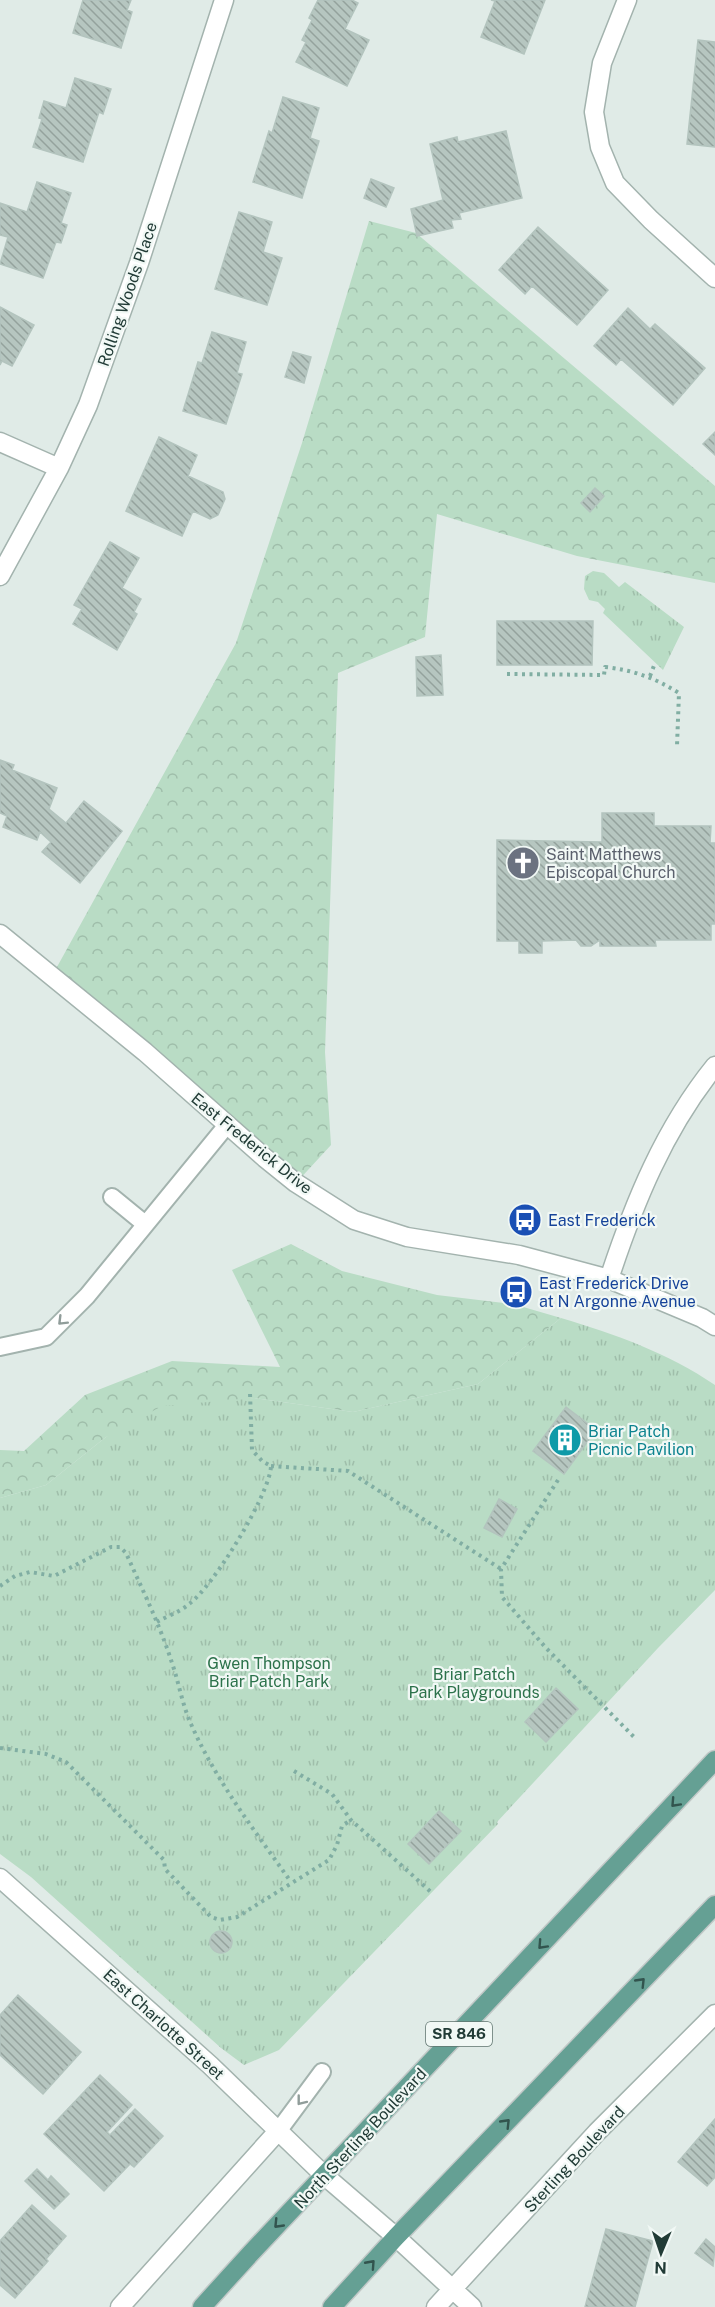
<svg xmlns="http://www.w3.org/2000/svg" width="715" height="2307" font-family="'Public Sans',sans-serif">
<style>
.forest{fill:url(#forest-crowns)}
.park{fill:url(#park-tufts)}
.building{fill:url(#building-back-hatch);stroke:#b3c4be;stroke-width:1.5}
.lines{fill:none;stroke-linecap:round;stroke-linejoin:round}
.service-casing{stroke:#a3b3ae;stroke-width:20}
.minor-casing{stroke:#a3b3ae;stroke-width:21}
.tertiary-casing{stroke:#a3b3ae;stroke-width:21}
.primary-casing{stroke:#c1c8c7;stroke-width:21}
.path{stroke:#81aea3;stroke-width:4;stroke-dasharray:3 4.5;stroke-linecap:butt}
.service{stroke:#fff;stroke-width:16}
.minor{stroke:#fff;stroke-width:18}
.tertiary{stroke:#fff;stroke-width:18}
.primary{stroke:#65a094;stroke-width:18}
.oneway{stroke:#909d9a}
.oneway2{stroke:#32544e}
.labels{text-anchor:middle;stroke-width:4.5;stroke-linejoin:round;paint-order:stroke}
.shield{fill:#f1f8f5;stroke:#5f746f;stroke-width:1.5}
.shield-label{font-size:15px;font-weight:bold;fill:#213b36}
.street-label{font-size:16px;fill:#213b36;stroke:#f1f8f5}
.worship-label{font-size:16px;fill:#5b616d;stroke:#f1f8f5;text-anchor:start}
.transit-label{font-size:16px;fill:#164399;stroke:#f1f8f5;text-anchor:start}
.culture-label{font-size:16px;fill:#0d838f;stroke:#f1f8f5;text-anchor:start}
.park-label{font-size:16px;fill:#2c724b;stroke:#f1f8f5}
</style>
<defs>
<pattern id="forest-crowns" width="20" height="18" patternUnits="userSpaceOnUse" patternTransform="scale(1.5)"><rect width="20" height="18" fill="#b9dcc5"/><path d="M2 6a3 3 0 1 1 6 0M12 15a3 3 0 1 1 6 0" fill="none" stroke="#9fbeaa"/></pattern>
<pattern id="park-tufts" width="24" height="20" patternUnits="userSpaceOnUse" patternTransform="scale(1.5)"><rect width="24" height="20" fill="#b9dcc5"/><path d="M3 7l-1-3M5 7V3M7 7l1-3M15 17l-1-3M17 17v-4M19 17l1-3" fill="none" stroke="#9fbeaa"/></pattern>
<pattern id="building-back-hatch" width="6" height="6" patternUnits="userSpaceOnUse" patternTransform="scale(1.5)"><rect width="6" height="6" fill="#b6c6c0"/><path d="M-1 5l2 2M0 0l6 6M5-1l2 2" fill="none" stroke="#94a29d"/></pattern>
</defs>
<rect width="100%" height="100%" fill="#e0ebe7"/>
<path class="forest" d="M369 221 416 233 715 486V583L577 556 437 514 425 637 338 673 325 1052 331 1145 296 1183 52 976 236 643 302 443Z
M291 1244 342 1271 437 1295 513 1304 561 1318 478 1384 353 1412 254 1398 106 1437 46 1485 0 1498V1450L24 1451 85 1395 172 1361 280 1367 232 1270Z"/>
<path class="park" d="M593 571 604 573 619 587 625 582 684 627 663 670 603 613 605 609 598 602 589 600 584 589 585 576Z
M561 1318C615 1334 668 1353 715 1385V1590L658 1648 497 1822 498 1824 279 2050 244 2065 221 2048 31 1877 0 1854V1498L46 1485 106 1437 162 1406 254 1398 353 1412 478 1384Z"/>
<path class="building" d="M83 0H131L127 10 132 12 121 48 73 33Z
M318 0H352L358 3 345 29 369 40 347 86 296 62 306 42 302 40 312 20 309 18Z
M491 0H545L524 54 481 37 495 1Z
M698 40 715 42V147L687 144Z
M75 78 111 89 103 114 99 112 83 162 33 147 42 119 39 118 44 101 66 108Z
M283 97 319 108 310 138 319 141 302 198 253 182 269 131 272 133Z
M506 131 522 198 459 213 461 219 451 220 453 228 417 236 411 209 443 200 430 144 457 137 458 142Z
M371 179 394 188 386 207 364 198Z
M37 182 71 193 61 223 67 225 61 243 56 242 43 278 0 264 8 237 0 235V203L27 212Z
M239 212 272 222 263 252 282 258 267 305 215 289Z
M538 227 608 290 577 325 532 286 525 294 499 270Z
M0 307 34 325 12 366 2 361 0 365Z
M628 308 650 329 655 324 705 368 673 405 621 359 616 365 594 346Z
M212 332 246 342 237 373 242 374 226 424 183 411 198 362 202 363Z
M293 352 311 357 304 383 285 377Z
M715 432V455L703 444Z
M159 437 197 455 188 476 223 492 225 499 218 515 210 519 193 511 182 536 126 511Z
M595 488 604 496 590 512 581 503Z
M110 542 139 558 122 588 141 599 134 612 137 614 117 650 73 624 82 609 74 605Z
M497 621H593L592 665H497Z
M441 655 443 695 417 696 416 657Z
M0 760 14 765 12 770 57 788 49 809 66 823 84 801 122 831 80 883 42 852 51 842 40 832 37 840 3 827 7 816 0 813Z
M602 813H654V826H711L710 843H715V924H711V940H655L656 946H600V940L591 946H581L576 940 542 941V953H519V941H497V840L602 842Z
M566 1407 596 1430 564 1474 533 1451Z
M499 1499 517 1509 502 1537 484 1528Z
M556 1688 578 1709 546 1742 525 1722Z
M439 1811 461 1831 429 1864 408 1844Z
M210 1942a11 11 0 1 1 22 0a11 11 0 1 1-22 0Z
M18 1995 81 2052 43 2094 0 2055V2015Z
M100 2075 132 2105 107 2132 110 2135 135 2109 163 2136 134 2167 130 2164 104 2191 44 2134Z
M715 2119V2177L707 2186 678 2162Z
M37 2169 48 2180 51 2176 69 2194 54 2209 25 2181Z
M32 2205 66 2236 46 2259 48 2261 15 2298 0 2285V2241Z
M606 2229 653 2241 635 2307H585Z
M706 2239 715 2247 713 2266 695 2253Z"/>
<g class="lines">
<g class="service-casing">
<path id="service" d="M112 1197 145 1224
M0 1347 46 1337 87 1296 227 1125
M279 2130 322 2072"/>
</g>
<g class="minor-casing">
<path id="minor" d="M627 0 602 63 594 112 600 147 615 183 651 220 715 278
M0 442 59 468
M0 576 59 468 88 405 139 263 224 0
M609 1279C634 1203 664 1129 715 1066
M0 1878 210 2065 325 2176 396 2237 472 2307
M120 2307 279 2130
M436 2307 597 2132 715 2014"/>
</g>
<g class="tertiary-casing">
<path id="tertiary" d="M0 934 145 1052 265 1158 296 1183 354 1220 407 1237 519 1255 609 1279 702 1318 715 1326"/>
</g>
<g class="primary-casing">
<path id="primary" d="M202 2307 251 2253 715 1760
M332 2307 396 2237 715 1905"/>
</g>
<path class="path" d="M507 674 604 675 605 667C633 670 655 678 679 693L677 746
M650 676 655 663
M271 1466 348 1471 501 1569
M558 1480 501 1569 502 1597 546 1648 634 1737
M0 1586 15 1576 30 1572 54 1576 111 1547H120L126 1553C142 1589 160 1625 172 1663 179 1683 182 1704 191 1724 216 1781 255 1831 291 1882
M157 1622C167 1616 180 1612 189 1604 213 1587 270 1494 271 1466L262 1461 252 1450 250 1393
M0 1748 46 1754 66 1762 164 1860 165 1869 211 1917 220 1920 237 1917 329 1860 337 1845 342 1826 351 1820
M294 1771 332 1794 351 1820 431 1892"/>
<use href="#service" class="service"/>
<use href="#minor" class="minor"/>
<use href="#tertiary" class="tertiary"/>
<use href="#primary" class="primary"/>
</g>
<defs><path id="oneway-chevron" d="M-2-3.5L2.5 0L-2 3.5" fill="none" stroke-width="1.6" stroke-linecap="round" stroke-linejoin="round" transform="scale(1.5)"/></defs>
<g class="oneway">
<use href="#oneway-chevron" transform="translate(62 1321) rotate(135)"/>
<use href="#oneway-chevron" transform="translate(301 2101) rotate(128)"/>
</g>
<g class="oneway2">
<use href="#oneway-chevron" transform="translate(675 1803) rotate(133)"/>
<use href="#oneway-chevron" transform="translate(542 1945) rotate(133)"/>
<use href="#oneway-chevron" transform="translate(641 1982) rotate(-46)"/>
<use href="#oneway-chevron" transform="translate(506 2123) rotate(-46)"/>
<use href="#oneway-chevron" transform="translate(278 2224) rotate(134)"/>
<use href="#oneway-chevron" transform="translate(371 2264) rotate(-48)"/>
</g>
<defs>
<g id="church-disc" transform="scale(1.725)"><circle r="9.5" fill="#6b7280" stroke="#f1f8f5"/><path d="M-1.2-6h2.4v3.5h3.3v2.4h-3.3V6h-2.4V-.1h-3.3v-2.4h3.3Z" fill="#fff"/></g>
<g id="bus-disc" transform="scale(1.725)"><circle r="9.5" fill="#1a4fb4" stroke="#f1f8f5"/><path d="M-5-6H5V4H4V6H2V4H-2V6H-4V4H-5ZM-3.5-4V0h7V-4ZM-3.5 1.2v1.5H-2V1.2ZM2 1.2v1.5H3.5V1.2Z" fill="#fff"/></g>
<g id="building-disc" transform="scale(1.725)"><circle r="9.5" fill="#0f9aa8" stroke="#f1f8f5"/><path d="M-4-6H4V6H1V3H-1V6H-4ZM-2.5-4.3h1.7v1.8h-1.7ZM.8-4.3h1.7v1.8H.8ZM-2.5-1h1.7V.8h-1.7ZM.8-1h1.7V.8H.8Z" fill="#fff"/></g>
</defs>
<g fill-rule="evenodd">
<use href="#church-disc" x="523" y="863"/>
<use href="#bus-disc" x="525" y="1220"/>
<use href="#bus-disc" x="516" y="1292"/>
<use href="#building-disc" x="565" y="1440"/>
</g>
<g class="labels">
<rect class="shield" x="426" y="2022" width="66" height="24" rx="4.5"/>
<g class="shield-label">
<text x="459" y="2039">SR 846</text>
</g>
<g class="street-label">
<text transform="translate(127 294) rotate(-71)" y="6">Rolling Woods Place</text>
<text transform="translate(252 1143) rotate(39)" y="6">East Frederick Drive</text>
<text transform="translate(164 2024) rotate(42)" y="6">East Charlotte Street</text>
<text transform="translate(360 2138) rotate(-47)" y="6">North Sterling Boulevard</text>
<text transform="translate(574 2159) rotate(-47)" y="6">Sterling Boulevard</text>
</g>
<g class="worship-label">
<text x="546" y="860">Saint Matthews<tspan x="546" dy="18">Episcopal Church</tspan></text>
</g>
<g class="transit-label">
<text x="548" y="1226">East Frederick</text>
<text x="539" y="1289">East Frederick Drive<tspan x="539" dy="18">at N Argonne Avenue</tspan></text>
</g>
<g class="culture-label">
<text x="588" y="1437">Briar Patch<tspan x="588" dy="18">Picnic Pavilion</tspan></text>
</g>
<g class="park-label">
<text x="269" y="1669">Gwen Thompson<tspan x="269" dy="18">Briar Patch Park</tspan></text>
<text x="474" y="1680">Briar Patch<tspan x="474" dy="18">Park Playgrounds</tspan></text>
</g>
</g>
<g transform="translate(661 2253) rotate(182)" stroke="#f1f8f5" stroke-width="4.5" paint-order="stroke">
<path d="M0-4.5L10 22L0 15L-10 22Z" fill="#213b36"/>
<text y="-9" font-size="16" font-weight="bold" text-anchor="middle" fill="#213b36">N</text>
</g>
</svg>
